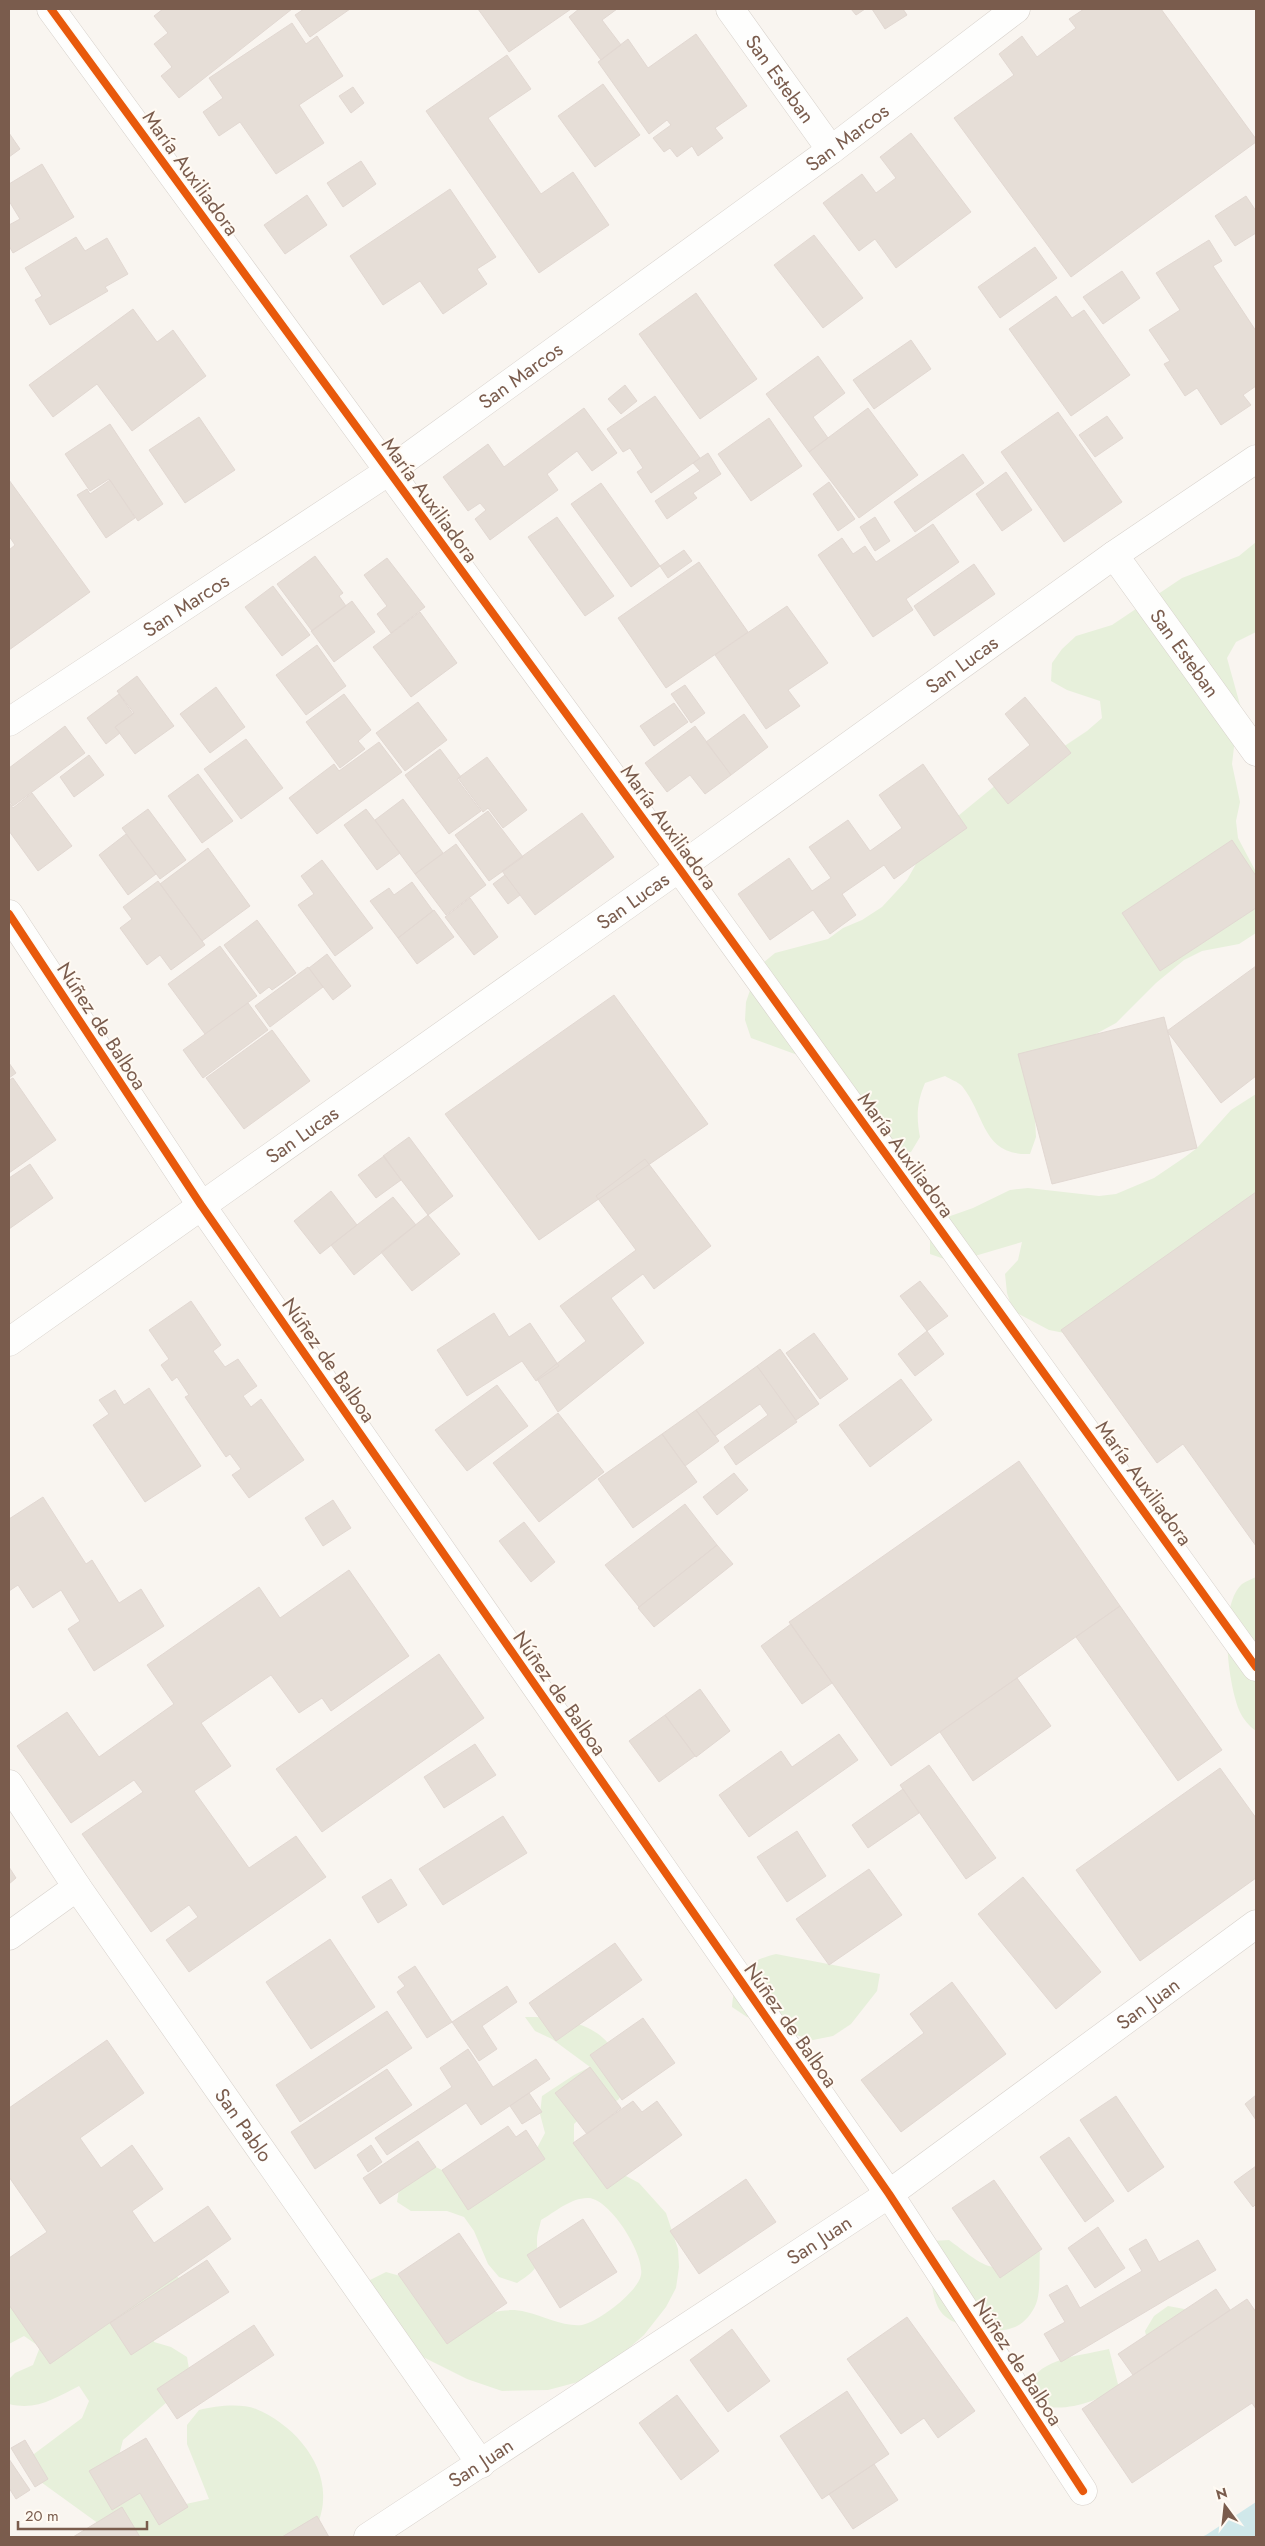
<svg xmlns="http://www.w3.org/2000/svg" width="1265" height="2546" font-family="Jost,sans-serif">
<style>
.green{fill:#e7f0db}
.water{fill:#d0e8ea}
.building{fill:#e6ded7;stroke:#e2d8d2}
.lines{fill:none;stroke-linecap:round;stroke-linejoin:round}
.minor-casing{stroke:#d7d1cb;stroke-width:29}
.minor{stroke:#fefefd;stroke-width:28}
.cycleway-casing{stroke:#fffaf3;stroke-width:11}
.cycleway{stroke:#e8590c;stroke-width:8}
.labels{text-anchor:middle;stroke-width:4;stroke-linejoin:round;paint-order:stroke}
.street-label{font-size:20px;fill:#7a5c4d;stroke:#fffaf3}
</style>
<rect width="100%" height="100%" fill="#f9f5f0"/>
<path class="green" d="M1256 542V632L1236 642 1227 658 1242 712V731L1234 747 1232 764 1240 802 1236 821 1238 838 1256 872V933L1239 944 1202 951 1184 960 1156 983 1116 1023 1083 1041 1035 1117 1036 1137 1030 1154C982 1156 986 1116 962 1086 958 1082 950 1079 945 1076L925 1083C917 1102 916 1116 920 1137L911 1152 893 1154 803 1057 751 1038 745 1020 746 1002 758 967 775 953 828 939 843 928 862 920 882 907 907 880 926 846 958 816 997 784 1033 767 1087 731 1102 718 1100 701 1067 690 1051 681 1052 663 1062 649 1076 636 1112 625 1182 578 1239 556Z
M1256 1094V1217L1085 1337 1049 1330 1013 1311 1007 1293 1005 1274 1018 1260 1022 1242 968 1258 947 1260 930 1254V1237L939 1220 973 1208 1010 1190 1028 1188 1099 1196 1116 1194 1154 1178 1185 1157 1197 1148 1231 1110Z
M1256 1577V1731C1249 1726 1243 1719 1239 1710 1228 1683 1218 1606 1242 1584 1246 1581 1252 1579 1256 1577Z
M776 1954 880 1974 877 1991 851 2024 833 2036 813 2040 796 2035 784 2022 747 2017 732 2007C735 1973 744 1962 776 1954Z
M525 2017C554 2016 596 2021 613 2050 619 2061 624 2074 629 2085L618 2100 586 2113 574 2124V2143L583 2157 602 2163 639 2183 666 2213 678 2249 679 2267 676 2288 666 2307 644 2335 614 2361 582 2381 548 2390 502 2391 467 2379 401 2346 366 2282 386 2272 404 2277 471 2318C489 2313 507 2307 526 2312 543 2316 564 2327 582 2325 598 2322 638 2292 641 2275 645 2255 611 2200 589 2198 572 2197 555 2212 541 2220 540 2226 537 2233 537 2240 537 2266 542 2267 517 2283L499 2277 488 2264 474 2231 464 2217 447 2211H411L397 2202 400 2183 415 2172 436 2167 474 2187 537 2148 545 2133 540 2114 542 2096 574 2075 590 2067 552 2039 535 2031Z
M949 2240C988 2269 995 2279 1040 2251 1039 2265 1041 2292 1036 2304 1032 2314 1023 2325 1012 2328 994 2335 953 2328 941 2312 929 2296 930 2259 931 2241Z
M9 2272 27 2288 176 2275 188 2288 155 2324 154 2342 171 2347 187 2357 190 2375 167 2402 123 2440 118 2459 125 2477 145 2499 172 2507 209 2499 187 2444V2425L199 2410C216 2406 240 2403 256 2409 291 2423 326 2461 323 2500 323 2512 317 2526 314 2537H125L99 2524 34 2477 30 2457 82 2418 89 2401 79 2386C55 2398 37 2411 9 2404V2379L15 2373 33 2365 40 2347 24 2336 9 2344Z
M1168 2306 1206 2313 1208 2331 1166 2353 1149 2348 1145 2331 1154 2316Z
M1109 2349 1119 2388C1099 2400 1068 2412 1044 2406 1038 2404 1032 2400 1026 2398 1028 2392 1029 2384 1032 2379 1047 2357 1085 2355 1109 2349Z"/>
<path class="water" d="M1256 2502V2537H1201L1206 2535Z"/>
<path class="building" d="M163 9H292L179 98 161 76 172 67 154 44 168 33 154 16Z
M304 9H350L310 37 295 15Z
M478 9H571L509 52Z
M579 9H617L602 20 621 45 601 60 569 17Z
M851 9H865L856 15Z
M872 9H903L907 15 885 29Z
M1084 9H1161L1256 139V142L1071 277 954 118 1014 75 999 54 1022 36 1037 57 1076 28 1069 19Z
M292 23 306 44 317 36 343 76 299 105 324 143 276 174 240 122 219 136 203 112 223 98 209 78Z
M696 34 747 106 715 128 723 138 698 156 692 146 677 157 670 148 664 152 653 138 671 125 667 120 649 134 598 62 628 39 648 68Z
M507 55 531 89 488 118 541 194 573 172 609 225 539 273 426 111Z
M603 84 640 135 595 167 558 116Z
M353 87 364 103 351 113 339 96Z
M9 133 20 149 9 157Z
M911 133 971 212 896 268 875 239 859 251 823 203 862 174 876 193 896 178 880 157Z
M361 161 376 184 343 207 327 183Z
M42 164 74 217 13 253 9 246V225L20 219 9 201V184Z
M450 189 496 257 477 269 487 284 443 314 420 281 383 305 350 256Z
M307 195 327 225 285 254 264 225Z
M1246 196 1256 211V233L1235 246 1215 216Z
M814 235 863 298 823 328 774 265Z
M76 237 85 251 107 238 128 274 105 287 108 291 50 325 35 300 42 296 25 268Z
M1209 240 1222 261 1213 266 1256 331V386L1243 395 1251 405 1221 425 1197 388 1185 396 1164 364 1170 361 1149 330 1180 310 1156 273Z
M1035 247 1057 278 1000 318 978 287Z
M1122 271 1140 298 1103 324 1083 297Z
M696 293 757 379 700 419 639 334Z
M1056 296 1072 318 1084 310 1130 375 1071 416 1009 329Z
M133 309 157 342 173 330 206 376 132 431 97 384 53 417 29 385Z
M911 340 931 369 874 409 853 380Z
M818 356 845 393 813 417 828 438 809 452 766 394Z
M625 385 637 401 621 414 608 399Z
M655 396 700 458 651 493 637 472 643 468 630 448 623 452 607 429Z
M584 408 617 453 592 471 577 451 547 474 558 490 490 540 475 519 486 510 480 503 468 511 443 477 488 444 504 467Z
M868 408 918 475 859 518 809 452Z
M1058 412 1122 502 1064 542 1001 452Z
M1107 416 1123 438 1095 457 1079 435Z
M199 417 235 470 185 503 149 450Z
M769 418 802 466 751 501 718 454Z
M110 424 163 504 138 521 109 479 90 491 65 454Z
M708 453 721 474 693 493 697 498 667 519 655 501 700 471 693 463Z
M963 454 984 483 915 532 894 502Z
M1006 472 1032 510 1002 531 976 494Z
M9 480 90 592 9 650V550L15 545 9 536Z
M110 480 135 518 106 538 77 495 87 489 90 494Z
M829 482 855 519 838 531 813 494Z
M601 483 660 566 631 587 571 504Z
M557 517 614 596 585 616 528 537Z
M875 517 890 541 875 551 860 527Z
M933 524 959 562 906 599 913 610 873 637 818 555 842 538 853 554 865 546 876 562Z
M684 550 692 561 668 578 660 566Z
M315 556 343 593 339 596 346 606 312 631 277 584Z
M387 558 425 607 391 633 377 614 387 606 364 575Z
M699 562 748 632 666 688 618 618Z
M974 564 995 594 934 636 914 606Z
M273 586 310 635 282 656 245 607Z
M352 601 375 632 334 662 311 631Z
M787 606 828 663 788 690 800 706 766 729 715 655Z
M420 612 457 663 411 697 373 647Z
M317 645 346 686 306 715 276 675Z
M137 676 174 726 135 754 115 727 134 713 117 691Z
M685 685 705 713 691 723 671 694Z
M216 687 245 727 210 753 180 714Z
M119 694 133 714 115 727 120 733 106 744 87 718Z
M344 694 371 730 358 741 365 749 340 768 306 722Z
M1025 697 1071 753 1008 804 988 779 1030 745 1005 714Z
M418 702 447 740 405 771 376 733Z
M674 703 688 722 654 746 640 726Z
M744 714 768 747 731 775 706 742Z
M65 726 85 753 13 806 9 800V768Z
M695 726 731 775 705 794 690 775 667 792 645 763Z
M246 739 283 788 241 819 204 769Z
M379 742 402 772 317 834 289 798 334 764 339 771Z
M440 749 461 777 457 779 481 811 449 834 405 775Z
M89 755 104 775 74 797 60 777Z
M487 757 527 810 503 828 488 808 483 812 458 778Z
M923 764 967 828 894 879 884 865 842 894 856 915 830 934 813 910 770 940 738 894 789 858 812 891 831 878 809 847 848 820 870 851 902 828 879 795Z
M198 774 233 821 202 843 168 796Z
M32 793 72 846 38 871 9 831V802L13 808Z
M403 799 443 853 415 874 375 820Z
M148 809 186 860 160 879 122 828Z
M366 809 400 853 377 870 344 825Z
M488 811 523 857 489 881 455 835Z
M582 813 614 857 535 915 502 871Z
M126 834 156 874 128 895 99 855Z
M1232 840 1256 876V908L1160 971 1122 913Z
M456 844 486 885 446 915 415 874Z
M208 848 250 906 202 941 160 884Z
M322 860 373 928 335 956 298 905 314 894 301 876Z
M505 875 520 895 508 904 493 884Z
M158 881 205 945 171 970 160 955 147 965 120 928 132 919 123 907Z
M412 882 433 911 398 938 370 901 389 888 394 895Z
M470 898 498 937 474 955 445 917Z
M434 910 454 937 417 964 398 938Z
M257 920 296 973 272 990 269 987 260 994 224 945Z
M220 946 257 996 205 1034 168 984Z
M327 954 351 986 333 1000 309 968Z
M1256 966V1076L1221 1103 1167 1031Z
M308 967 323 987 270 1027 255 1006Z
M614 995 708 1124 539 1240 445 1114Z
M248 1003 268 1030 203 1078 183 1050Z
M1164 1017 1197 1148 1052 1184 1018 1054Z
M272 1030 310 1081 244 1129 206 1078Z
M9 1063 16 1073 9 1078Z
M13 1078 56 1140 9 1173V1080Z
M409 1137 453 1196 428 1215 383 1156Z
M384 1156 401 1180 376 1198 358 1175Z
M645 1159 711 1246 654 1289 643 1274 611 1298 644 1343 558 1412 537 1379 586 1341 560 1306 636 1250 596 1196Z
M30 1164 53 1198 9 1229V1178Z
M331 1191 357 1225 320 1254 294 1221Z
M1256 1192V1546L1183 1444 1157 1463 1061 1330Z
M393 1197 416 1225 354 1275 331 1245Z
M428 1215 460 1254 412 1291 381 1252Z
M920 1281 948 1316 927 1331 900 1296Z
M191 1301 221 1345 213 1351 225 1367 238 1359 257 1386 243 1396 251 1407 261 1399 304 1460 249 1498 232 1475 241 1469 230 1454 226 1457 185 1397 189 1395 177 1377 172 1381 161 1365 169 1359 149 1330Z
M494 1313 509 1337 530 1323 559 1366 536 1381 522 1361 467 1396 437 1350Z
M927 1331 944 1354 915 1376 898 1354Z
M814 1333 848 1379 820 1399 786 1353Z
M780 1349 819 1404 796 1420 757 1366Z
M757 1366 797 1422 736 1465 724 1447 768 1415 760 1404 715 1436 696 1410Z
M901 1379 932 1420 870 1467 839 1425Z
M497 1385 528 1426 467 1471 435 1430Z
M149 1388 201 1466 145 1502 93 1425 109 1414 99 1400 115 1390 124 1405Z
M696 1410 719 1441 685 1466 662 1434Z
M558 1413 604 1472 539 1522 493 1463Z
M662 1434 697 1482 633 1528 598 1479Z
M1019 1461 1120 1606 891 1766 789 1622Z
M734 1473 748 1490 717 1515 703 1497Z
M43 1497 86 1564 92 1560 119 1603 141 1589 164 1626 94 1671 68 1629 80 1621 61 1590 33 1608 18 1585 9 1591V1519Z
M333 1500 351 1528 323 1546 305 1518Z
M685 1504 717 1545 639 1607 605 1565Z
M524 1522 555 1562 531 1582 499 1541Z
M717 1545 733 1564 654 1627 638 1608Z
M349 1570 409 1656 331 1711 322 1698 299 1713 271 1675 201 1723 231 1766 194 1791 249 1868 296 1836 326 1877 189 1972 166 1940 198 1917 189 1905 151 1932 82 1834 143 1792 134 1780 71 1823 17 1746 67 1712 99 1757 174 1704 147 1665 259 1587 280 1618Z
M1120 1606 1222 1750 1178 1781 1076 1637Z
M791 1624 832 1683 802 1704 761 1646Z
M439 1654 484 1718 322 1832 276 1769Z
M1017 1678 1051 1726 973 1781 940 1732Z
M700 1689 730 1731 696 1757 665 1715Z
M665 1715 695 1756 659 1782 629 1741Z
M839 1734 858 1760 749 1837 719 1795 781 1751 792 1767Z
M475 1744 496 1775 444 1808 424 1777Z
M929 1765 996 1858 966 1879 900 1785Z
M1220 1768 1256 1818V1878L1140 1961 1076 1870Z
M903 1789 919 1813 868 1848 852 1825Z
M503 1816 527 1853 443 1905 419 1869Z
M797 1831 826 1876 787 1902 757 1857Z
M9 1867 16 1878 9 1884Z
M869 1869 902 1915 829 1965 796 1919Z
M1023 1877 1101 1972 1056 2009 978 1914Z
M391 1879 407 1905 378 1923 362 1897Z
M330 1939 375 2007 311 2049 266 1982Z
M615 1943 642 1980 556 2041 529 2003Z
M415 1966 452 2022 427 2038 397 1992 405 1986 398 1977Z
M952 1982 1006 2054 901 2132 861 2080 924 2033 910 2014Z
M507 1986 517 2002 482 2026 497 2049 479 2061 452 2022Z
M387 2011 412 2048 300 2122 276 2085Z
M643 2018 675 2063 622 2100 590 2055Z
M107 2040 144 2093 80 2138 101 2168 132 2145 163 2189 132 2211 154 2243 208 2206 231 2239 50 2364 9 2305V2258L47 2232 9 2177V2108Z
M468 2049 493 2087 536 2059 550 2079 481 2125 466 2103 387 2155 375 2138 452 2087 440 2068Z
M590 2067 621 2108 587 2134 555 2093Z
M387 2069 412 2105 315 2169 291 2132Z
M529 2093 542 2112 522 2124 510 2106Z
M1256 2095V2120L1245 2104Z
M1116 2096 1164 2167 1128 2192 1080 2120Z
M633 2101 642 2112 657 2101 682 2135 607 2189 573 2143Z
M508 2126 516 2137 526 2130 545 2159 468 2210 442 2170Z
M1069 2137 1114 2201 1085 2222 1040 2157Z
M418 2141 436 2167 380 2204 363 2178Z
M371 2145 382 2162 368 2172 357 2155Z
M1256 2166V2204L1253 2207 1234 2182Z
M746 2179 776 2222 699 2274 670 2231Z
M994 2180 1042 2249 1000 2278 952 2208Z
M583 2219 617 2272 560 2308 527 2255Z
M1098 2227 1125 2268 1095 2288 1068 2248Z
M459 2233 507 2303 447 2344 398 2274Z
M1146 2239 1159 2262 1198 2240 1216 2270 1061 2362 1044 2334 1065 2322 1049 2295 1067 2285 1080 2308 1142 2271 1129 2249Z
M207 2260 229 2292 131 2355 110 2323Z
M1216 2289 1230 2310 1133 2375 1118 2354Z
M1247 2299 1256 2312V2409L1252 2403 1132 2483 1082 2409Z
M907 2317 975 2411 938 2438 924 2418 901 2434 847 2359Z
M254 2325 274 2355 177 2419 157 2389Z
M732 2329 770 2381 728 2412 690 2360Z
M847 2391 889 2454 822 2499 780 2436Z
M677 2395 719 2451 681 2480 639 2423Z
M146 2438 188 2507 159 2525 140 2493 112 2510 89 2471Z
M25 2440 48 2479 35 2487 11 2448Z
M9 2459 30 2490 16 2499 9 2488Z
M874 2464 898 2500 853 2529 829 2494Z
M122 2507 140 2537H73Z
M317 2516 329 2537H282Z"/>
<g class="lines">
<g class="minor-casing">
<g id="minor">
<path d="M51 9 679 868 1256 1667"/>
<path id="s1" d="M730 9 831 150"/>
<path id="s2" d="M1114 555 1256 752"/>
<path id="s3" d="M9 722 389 471 831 150 1016 9"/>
<path d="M9 914 201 1205 889 2194 1083 2491"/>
<path id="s4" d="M9 1342 679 868 1114 555 1256 459"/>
<path id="s5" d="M9 1784 77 1887 481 2464"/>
<path d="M9 1936 77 1887"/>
<path id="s6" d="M368 2537 889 2194 1256 1924"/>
</g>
</g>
<use href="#minor" class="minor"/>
<g class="cycleway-casing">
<path id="cycleway" d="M51 9 679 868 1256 1667
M9 914 201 1205 889 2194 1083 2491"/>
</g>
<use href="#cycleway" class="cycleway"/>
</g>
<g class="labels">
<g class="street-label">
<text dy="7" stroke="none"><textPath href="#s1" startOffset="86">San Esteban</textPath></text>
<text dy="7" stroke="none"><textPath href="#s3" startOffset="1022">San Marcos</textPath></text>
<text transform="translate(191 173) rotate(54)" y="7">María Auxiliadora</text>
<text dy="7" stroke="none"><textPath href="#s3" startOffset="618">San Marcos</textPath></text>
<text transform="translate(430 500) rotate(54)" y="7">María Auxiliadora</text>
<text dy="7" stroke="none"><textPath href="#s3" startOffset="212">San Marcos</textPath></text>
<text dy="7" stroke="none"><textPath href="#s2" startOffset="121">San Esteban</textPath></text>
<text dy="7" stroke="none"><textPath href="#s4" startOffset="1169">San Lucas</textPath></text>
<text transform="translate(669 827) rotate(54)" y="7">María Auxiliadora</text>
<text dy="7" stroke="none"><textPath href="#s4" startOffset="764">San Lucas</textPath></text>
<text transform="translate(102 1026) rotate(57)" y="7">Núñez de Balboa</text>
<text dy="7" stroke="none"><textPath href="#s4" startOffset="359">San Lucas</textPath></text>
<text transform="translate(906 1155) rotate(54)" y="7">María Auxiliadora</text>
<text transform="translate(329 1360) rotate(55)" y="7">Núñez de Balboa</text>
<text transform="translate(1144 1483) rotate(54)" y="7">María Auxiliadora</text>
<text transform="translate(560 1693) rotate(55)" y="7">Núñez de Balboa</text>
<text dy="7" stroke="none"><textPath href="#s6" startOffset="945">San Juan</textPath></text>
<text transform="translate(791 2025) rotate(55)" y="7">Núñez de Balboa</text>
<text dy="7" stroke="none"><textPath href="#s5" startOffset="414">San Pablo</textPath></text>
<text dy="7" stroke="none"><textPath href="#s6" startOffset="540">San Juan</textPath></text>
<text transform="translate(1018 2362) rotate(57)" y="7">Núñez de Balboa</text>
<text dy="7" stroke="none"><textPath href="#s6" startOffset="135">San Juan</textPath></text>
</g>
</g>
<rect width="1265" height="2546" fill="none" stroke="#7a5c4d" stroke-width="20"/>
<g transform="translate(1225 2506) rotate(345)" stroke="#fffaf3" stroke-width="4" paint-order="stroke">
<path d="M0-4L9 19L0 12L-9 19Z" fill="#7a5c4d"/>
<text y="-8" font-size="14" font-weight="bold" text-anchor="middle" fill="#7a5c4d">N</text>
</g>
<path d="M18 2521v8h129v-8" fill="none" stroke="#7a5c4d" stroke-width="2.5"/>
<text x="25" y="2521" font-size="15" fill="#7a5c4d" stroke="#fffaf3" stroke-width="4" paint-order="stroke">20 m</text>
</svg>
